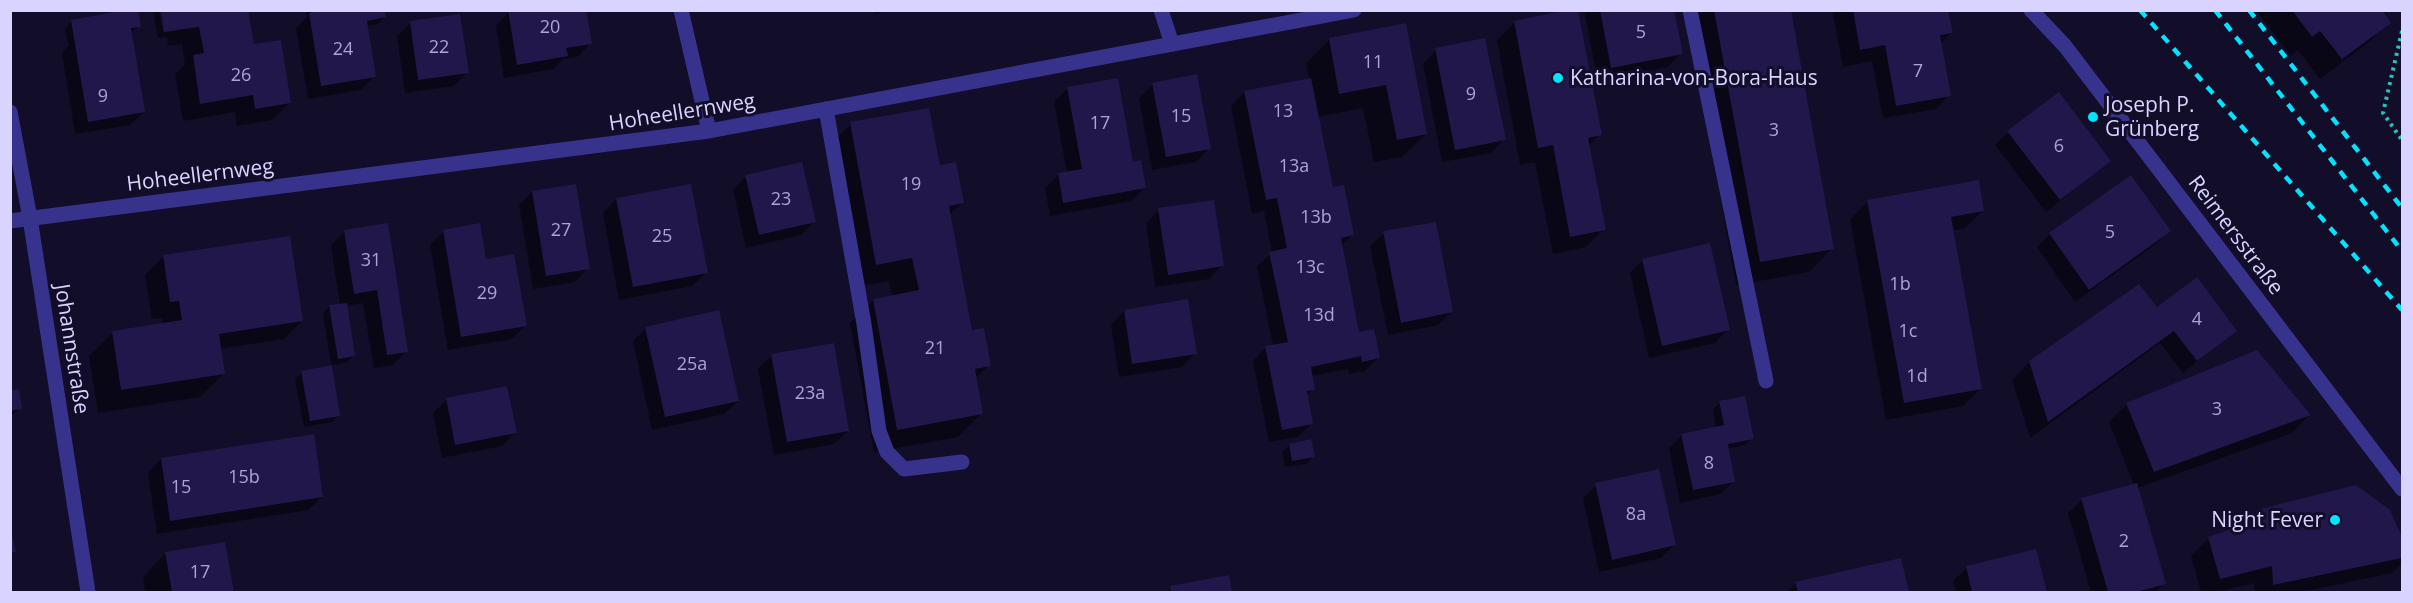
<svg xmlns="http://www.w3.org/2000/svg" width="2413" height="603" font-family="'Open Sans',sans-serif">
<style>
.shadow{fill:#0007}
.building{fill:#22174b}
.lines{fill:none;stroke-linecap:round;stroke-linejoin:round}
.path{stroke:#23c4bb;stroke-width:4;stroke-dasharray:3 4.5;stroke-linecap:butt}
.service{stroke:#37338c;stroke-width:15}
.minor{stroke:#37338c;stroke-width:15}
.rail{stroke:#00e4ff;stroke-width:4.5;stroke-dasharray:9 8;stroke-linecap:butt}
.poi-dot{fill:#00e4ff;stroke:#120d28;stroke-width:2}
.labels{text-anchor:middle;stroke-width:6;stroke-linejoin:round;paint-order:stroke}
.number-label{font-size:18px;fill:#aba5d2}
.poi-label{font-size:21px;fill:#d9d4ff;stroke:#120d28;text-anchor:start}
.street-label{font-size:21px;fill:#d9d4ff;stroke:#120d28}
</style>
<rect width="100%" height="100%" fill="#120d28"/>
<path class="shadow" d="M153 10H159L163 32H166L162 10 253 46 290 102 272 120 237 126 235 112 183 121 175 74 185 65 182 44 168 46 167 37 158 38Z
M305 10H383L384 17 378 24 366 26 375 76 361 90 308 99 296 28 307 17Z
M874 10H892L875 14Z
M1584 10H1673L1681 53 1668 67 1598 81Z
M1686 10H1789L1832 248 1809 272 1736 285Z
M1832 10H1947L1951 33 1940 44 1949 95 1936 109 1883 118 1872 61 1843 67Z
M2256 10H2380L2389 22 2368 43 2320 79 2298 50 2291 56Z
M509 12 590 44 577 57 563 59 553 69 504 78 496 25Z
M459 15 467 72 454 86 405 93 397 36 410 23Z
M72 21 139 26 131 33 144 112 130 125 75 134 62 53 70 44H68L65 28Z
M1515 22 1600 134 1588 146 1604 229 1586 247 1553 254 1535 162 1520 165 1497 40Z
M1405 25 1426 134 1402 157 1374 162 1363 108 1317 117 1332 189 1353 234 1341 246 1358 333 1378 358 1365 371 1349 374 1348 369 1311 376 1313 389 1306 397 1312 423 1298 437 1269 442 1253 361 1266 347 1273 346 1257 266 1272 253 1264 211 1252 213 1231 106 1244 92 1309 80 1306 63 1329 40Z
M1436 50 1504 139 1491 153 1442 162 1423 63Z
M1153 84 1209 148 1196 162 1152 170 1139 98Z
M1067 89 1132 163 1145 188 1131 201 1050 216 1045 188 1059 174 1067 173 1054 102Z
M851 124 938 166 963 202 949 215 971 332 989 365 975 379 982 413 958 437 874 452 850 323 874 300 892 297 889 281 853 287 827 147Z
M2008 132 2109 161 2046 212 1995 145Z
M746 176 814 222 801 235 746 248 733 190Z
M689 186 706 273 692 286 619 300 603 213 616 199Z
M532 192 588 268 575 282 533 289 519 205Z
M1868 201 1983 210 1965 228 1952 231 1981 388 1963 406 1886 420 1850 219Z
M1159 210 1222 265 1209 279 1155 287 1146 223Z
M387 224 406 351 393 365 374 368 363 303 346 306 353 356 346 363 331 365 323 313 330 306 340 305 331 245 345 231Z
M444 231 485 260 525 326 512 339 448 350 430 245Z
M2169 231 2156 244 2075 302 2037 247 2050 234Z
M1384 233 1451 312 1438 325 1388 335 1370 246Z
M163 257 302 321 284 339 219 349 223 374 200 397 98 413 89 356 113 332 163 324 162 318 152 319 145 275Z
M1643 260 1728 329 1715 343 1649 358 1630 273Z
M2156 309 2235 331 2183 373 2160 343 2030 438 2012 380 2030 362Z
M1124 311 1195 353 1182 367 1119 377 1111 325Z
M646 328 738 401 724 414 652 430 633 341Z
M772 355 848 431 834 444 774 455 758 369Z
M302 372 338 415 332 422 304 427 295 379Z
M10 392 20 409 10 416Z
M447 399 515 432 502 446 442 458 433 413Z
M1719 403 1752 438 1745 445 1727 449 1734 481 1720 494 1680 503 1669 448 1682 435 1716 428 1713 409Z
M2127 404 2309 415 2292 433 2137 488 2164 583 2155 592H2091L2068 513 2082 500 2134 485 2109 422Z
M1289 445 1313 457 1306 464 1285 467 1282 452Z
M161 459 322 497 308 510 157 534 148 473Z
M1596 485 1674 545 1661 558 1599 572 1583 498Z
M2257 511H2388L2402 541V563L2392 573 2302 592H2255L2254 583 2217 592H2201L2191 556 2209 538 2241 528Z
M224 543 233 592H145L143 577 166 553Z
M2035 551 2046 592H1956L1953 581 1966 568Z
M1900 560 1907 592H1787L1796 583Z
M1227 577 1230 592H1166L1171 588Z"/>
<path class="building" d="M125 10H138L141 27 131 28 145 112 88 122 71 20Z
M161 10H248L254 44 281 40 291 103 255 109 253 95 200 104 193 55 204 53 199 27 164 32Z
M321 10H385L386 17 367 21 376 77 321 86 309 13Z
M508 10H586L592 44 566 48 568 56 517 65Z
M1567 10H1578L1602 135 1588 138 1606 230 1570 237 1553 145 1538 148 1514 21Z
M1600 10H1674L1683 54 1611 68Z
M1714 10H1791L1834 249 1760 262Z
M1853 10H1948L1953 33 1940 35 1951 96 1896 106 1885 45 1860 50Z
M2292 10H2382L2391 23 2342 59 2320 31 2312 37Z
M460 14 469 73 418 80 410 21Z
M1406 23 1427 134 1397 140 1386 85 1339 94 1329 38Z
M1485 38 1506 140 1455 150 1435 48Z
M1197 74 1211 149 1166 157 1152 83Z
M1118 78 1133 162 1141 160 1146 188 1063 203 1058 173 1082 169 1067 87Z
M1311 78 1333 187 1344 185 1354 235 1341 238 1359 332 1374 329 1380 358 1362 362 1361 356 1311 367 1315 390 1307 391 1313 424 1282 430 1265 346 1288 342 1269 252 1287 248 1277 198 1266 200 1244 91Z
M2059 92 2111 161 2060 200 2007 131Z
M929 108 940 165 956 162 964 203 949 206 972 330 984 328 991 366 975 369 983 414 897 430 873 299 919 290 912 258 876 265 850 122Z
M802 162 816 222 759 235 745 175Z
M2131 175 2171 231 2089 290 2049 233Z
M1979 180 1984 211 1951 217 1982 389 1904 403 1867 200Z
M576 184 590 269 546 276 532 191Z
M691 184 708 273 633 287 616 198Z
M1214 200 1224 266 1168 275 1158 208Z
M1436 222 1453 312 1401 323 1383 231Z
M388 223 408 352 387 355 377 290 354 294 344 230Z
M480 223 486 259 514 254 527 326 461 337 443 230Z
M290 236 303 321 219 334 225 374 121 390 112 331 182 320 179 301 170 302 163 255Z
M1710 243 1730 330 1662 346 1642 259Z
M2197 277 2237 331 2197 361 2174 331 2048 422 2029 361 2139 284 2157 307Z
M1188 299 1197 354 1132 364 1124 310Z
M347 303 355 356 338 359 329 305Z
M719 310 739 401 665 417 645 327Z
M834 343 849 431 787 442 771 354Z
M2257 350 2311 415 2154 472 2126 403Z
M332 365 340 416 310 421 301 371Z
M507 386 517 433 455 445 446 398Z
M19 389 22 409 10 411V391Z
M1745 396 1754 439 1728 444 1735 482 1693 490 1681 434 1724 425 1719 401Z
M314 434 323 497 170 521 161 458Z
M1311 439 1315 457 1292 461 1289 444Z
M1659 469 1676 545 1612 560 1595 483Z
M2137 483 2166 584 2136 592H2108L2081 498Z
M2356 485 2390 510 2402 537V558L2273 585 2272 566 2220 579 2208 537 2256 521V510Z
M10 527 16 552 10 553Z
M225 542 234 592H172L165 552Z
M2036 549 2047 592H1972L1966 566Z
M1901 558 1909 592H1798L1795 582Z
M1229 575 1232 592H1171L1170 586Z"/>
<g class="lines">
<path class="path" d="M2402 10V12
M2402 31 2383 113 2402 140"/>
<path class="service" d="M1161 10 1172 44
M1690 10 1766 381
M826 109 864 324 879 431 887 452 904 469 962 462"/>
<path class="minor" d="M681 10 709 131
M2031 10 2065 46 2402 489
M10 112 30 218 88 592
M10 221 709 131 1354 10"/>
<path class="rail" d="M2140 10 2402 310
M2215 10 2402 251
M2249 10 2402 208"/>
</g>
<g class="poi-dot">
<circle cx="1558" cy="78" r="6"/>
<circle cx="2093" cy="117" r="6"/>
<circle cx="2335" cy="520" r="6"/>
</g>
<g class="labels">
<g class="number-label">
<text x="550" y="33">20</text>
<text x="1641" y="38">5</text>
<text x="439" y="53">22</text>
<text x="343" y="55">24</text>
<text x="1373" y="68">11</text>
<text x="1918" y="77">7</text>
<text x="241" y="81">26</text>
<text x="1471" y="100">9</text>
<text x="103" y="102">9</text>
<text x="1283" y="117">13</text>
<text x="1181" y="122">15</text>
<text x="1100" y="129">17</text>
<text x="1774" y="136">3</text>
<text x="2059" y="152">6</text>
<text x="1294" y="172">13a</text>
<text x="911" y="190">19</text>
<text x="781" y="205">23</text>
<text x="1316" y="223">13b</text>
<text x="561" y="236">27</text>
<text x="2110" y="238">5</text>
<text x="662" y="242">25</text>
<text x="371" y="266">31</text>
<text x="1310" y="273">13c</text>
<text x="1900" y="290">1b</text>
<text x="487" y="299">29</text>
<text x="1319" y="321">13d</text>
<text x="2197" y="325">4</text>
<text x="1908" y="337">1c</text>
<text x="935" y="354">21</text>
<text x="692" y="370">25a</text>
<text x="1917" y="382">1d</text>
<text x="810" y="399">23a</text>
<text x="2217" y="415">3</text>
<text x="1709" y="469">8</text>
<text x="244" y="483">15b</text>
<text x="181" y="493">15</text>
<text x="1636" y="520">8a</text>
<text x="2124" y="547">2</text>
<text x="200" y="578">17</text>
</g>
<g class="poi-label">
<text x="1570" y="85">Katharina-von-Bora-Haus</text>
<text x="2105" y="112">Joseph P.<tspan x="2105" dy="24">Grünberg</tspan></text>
<text x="2323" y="527" text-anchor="end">Night Fever</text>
</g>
<g class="street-label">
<text transform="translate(682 112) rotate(-9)" y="7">Hoheellernweg</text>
<text transform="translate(200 175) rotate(-7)" y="7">Hoheellernweg</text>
<text transform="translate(2236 235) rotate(53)" y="7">Reimersstraße</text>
<text transform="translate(72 349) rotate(81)" y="7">Johannstraße</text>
</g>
</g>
<rect width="2413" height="603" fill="none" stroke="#d9d4ff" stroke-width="24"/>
</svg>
